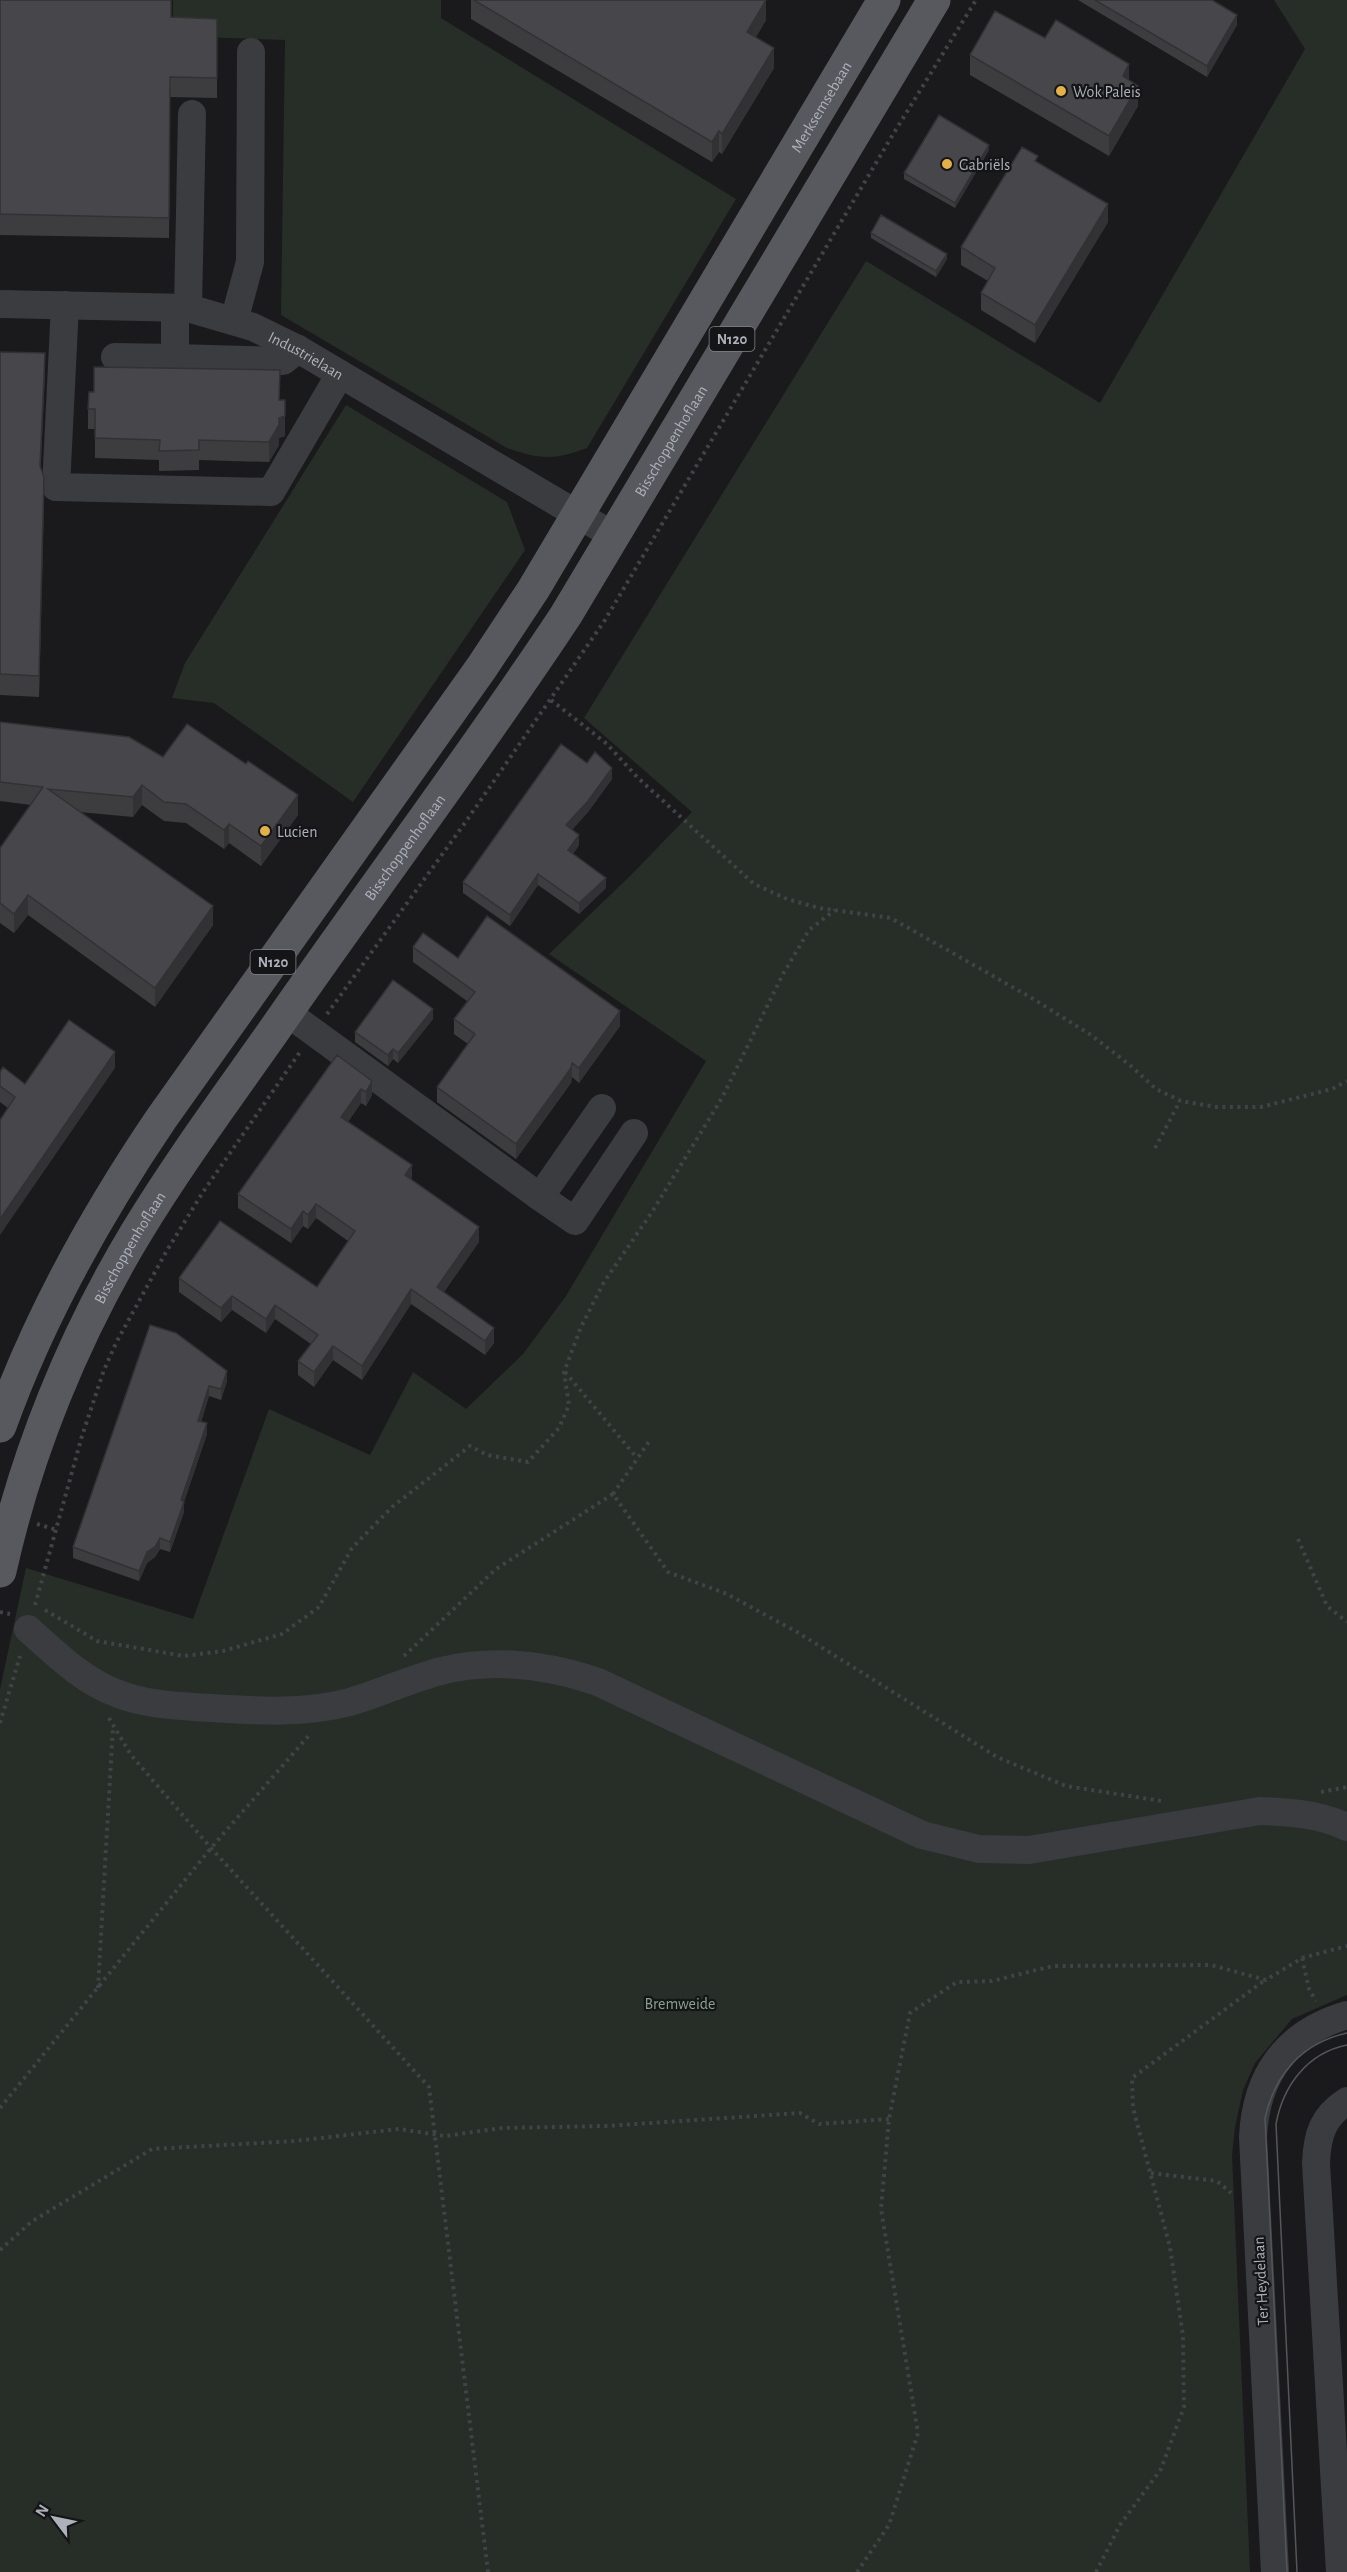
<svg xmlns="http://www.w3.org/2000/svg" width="1347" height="2572" font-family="'Alegreya Sans',sans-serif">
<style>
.green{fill:#262e27}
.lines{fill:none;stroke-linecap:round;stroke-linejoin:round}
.path{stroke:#414347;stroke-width:4;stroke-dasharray:3 4.5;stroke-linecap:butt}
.minor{stroke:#3b3c40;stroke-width:28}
.major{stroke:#57595f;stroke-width:33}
.tram{stroke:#54565b;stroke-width:1.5}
.wall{fill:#3d3d40}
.shaded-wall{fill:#323234}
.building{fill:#47474b;stroke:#323234;stroke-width:1.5}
.poi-dot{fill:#e3b14a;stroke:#151517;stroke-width:2}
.labels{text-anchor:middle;stroke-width:4.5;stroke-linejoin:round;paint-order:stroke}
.shield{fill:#151517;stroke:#7f8289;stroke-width:1.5}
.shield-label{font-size:15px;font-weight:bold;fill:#adb1ba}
.poi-label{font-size:16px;fill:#adb1ba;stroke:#151517;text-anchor:start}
.street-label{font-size:16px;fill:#adb1ba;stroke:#151517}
.park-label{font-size:16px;fill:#86a388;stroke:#151517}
</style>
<rect width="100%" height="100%" fill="#1a1a1c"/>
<path class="green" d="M173 0H441V18L736 199 587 448C555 460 540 460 507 448L281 315 285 40 173 36Z
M1274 0H1347V1995L1292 2019 1255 2063 1243 2090 1235 2127 1232 2155 1250 2572H0V1689L26 1568 193 1619 269 1409 370 1455 413 1372 466 1409 523 1354 566 1296 706 1061 549 954 631 875 692 812 584 718 866 261 1100 403 1305 49Z
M346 405 507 502 525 550 353 802 214 703 172 698 185 663Z"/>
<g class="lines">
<path class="path" d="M551 700 607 744 637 777 754 884 787 899 819 908 891 918 1030 997 1091 1035 1131 1066 1156 1089 1181 1101 1217 1107H1261L1332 1089 1347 1081
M327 1014 467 820 605 620 892 136 976 0
M1155 1148 1180 1101
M565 1372 637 1458
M613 1494 650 1440
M37 1524 57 1530
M1298 1539 1327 1606 1347 1622
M35 1605 82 1436 104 1370 116 1343 166 1252 203 1192 300 1052
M45 1610 97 1641 184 1656 223 1651 282 1634 319 1607 352 1548 392 1507 470 1446 487 1455 528 1462 559 1428 569 1405 564 1372 581 1327 604 1282 652 1212 722 1098 782 976 809 930 835 910
M0 1612 10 1614
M404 1656 496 1569 613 1494 668 1572 727 1594 797 1632 997 1757 1066 1786 1162 1801
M109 1718 131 1755 211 1848 429 2087 488 2572
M0 1723 20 1656
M1321 1792 1347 1787
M1302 1958 1309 1989 1316 2001
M98 1988 113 1726
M0 2108 211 1848 311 1733
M1151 2173 1217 2181 1231 2193
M0 2250 31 2222 152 2149 295 2141 399 2129 445 2136 502 2128 606 2126 800 2113 819 2124 889 2119
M857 2572 889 2525 918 2433 881 2209 889 2119 910 2013 957 1982 992 1981 1053 1966 1211 1965 1266 1980 1302 1958 1347 1946
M1096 2572 1120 2525 1161 2469 1184 2407 1183 2336 1170 2247 1133 2108 1132 2078 1265 1980"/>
<g class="minor">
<path id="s1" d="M0 304 188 308 253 327 298 349 614 536"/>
<path d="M65 305 56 487 271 492 340 374"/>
<path d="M188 308 192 114"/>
<path d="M234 321 250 262 251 52"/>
<path d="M115 357 175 358V308"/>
<path d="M175 358 283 361 298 349"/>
<path d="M286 1012 540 1197 602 1108"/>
<path d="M540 1197 575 1221 634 1133"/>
<path d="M28 1629C55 1653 82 1680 116 1693 145 1705 179 1706 210 1708 258 1711 304 1714 350 1702 381 1693 410 1679 441 1671 493 1658 548 1665 598 1682L922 1835 979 1849 1029 1850 1260 1811C1291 1812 1319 1814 1347 1827"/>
<path d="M1275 2572 1253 2137C1256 2075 1286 2033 1347 2015"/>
<path d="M1340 2572 1316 2163C1317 2135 1323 2116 1347 2101"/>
</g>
<g class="major">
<path id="s2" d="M0 1426C39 1317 96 1215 161 1119L482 667 533 590 884 0"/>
<path id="s3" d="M0 1571C26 1453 74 1336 136 1233 179 1162 228 1096 275 1029 371 890 473 756 566 615L934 0"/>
</g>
<path class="tram" d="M1287 2572 1265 2118C1275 2074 1302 2043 1347 2033
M1297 2572 1276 2124C1283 2086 1307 2053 1347 2045"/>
</g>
<path class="wall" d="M0 0 171 17 217 19V98L170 97 169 238 0 235Z
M471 0H766V20L756 37 774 68 722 154 719 152 712 162 471 19Z
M1078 0H1212L1237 25 1207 77Z
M1045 38 1129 80 1138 106 1109 156 970 75V55Z
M989 150 955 208 904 179V173Z
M1038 162 1108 222 1035 343 981 310V293L988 281 961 265V247Z
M871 233 947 259 936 277 871 238Z
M0 352 45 373 40 468 44 498 39 697 0 695Z
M94 392 280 400 285 436 279 438V445L269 462 199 460V470L159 471V460L95 458V429H88V409Z
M0 722 163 757 298 815 261 866 229 843 224 849 186 823 164 821 142 805 133 817 79 812 213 925 155 1007 28 915 14 933 0 923V848L31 805 0 801Z
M587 763 612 779 588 812 572 830 579 845 573 854 606 888 579 914 538 885 510 926 463 893V882Z
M413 947 458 958 620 1026 579 1083 572 1077 571 1083 516 1159 437 1102V1087L468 1044 454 1034V1019L467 1001 413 962Z
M433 1019 398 1063 393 1059 388 1066 355 1042V1032Z
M337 1055 372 1095 366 1106 361 1103 348 1122 412 1180 479 1242 444 1292 494 1343 485 1355 411 1304 362 1380 333 1360 314 1387 298 1375V1361L311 1344 275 1319 266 1333 232 1310 221 1322 179 1292V1278L317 1287 348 1241 316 1218 308 1229 303 1226 291 1243 238 1208V1194Z
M115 1068 8 1108 0 1102V1072L25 1084Z
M150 1325 227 1381 221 1400 209 1396 201 1422 207 1434 184 1502V1512L170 1552 160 1549 155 1557 147 1563 139 1581 73 1558V1547Z"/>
<path class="shaded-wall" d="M766 0V20L747 52V32Z
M1237 15V25L1207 77V66Z
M774 48V68L722 154V134Z
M1129 64V85L1123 76Z
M1138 86V106L1109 156V136Z
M719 131V152L712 162V142Z
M989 145V150L955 208V203Z
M1108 204V222L1035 343V325Z
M947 254V259L936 277V271Z
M45 353V373L40 486V466Z
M285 416V436L279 438V445L269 462V442L279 418Z
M44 477V498L39 697V676Z
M612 768V779L588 812 566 836V825Z
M142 785V805L133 817V797Z
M298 795V815L261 866V846Z
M229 824V843L224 849V830Z
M579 835V845L568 860V850Z
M538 874V885L510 926V915Z
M606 878V888L579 914V903Z
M28 895V915L14 933V914Z
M213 906V925L155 1007V988Z
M433 1009V1019L398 1063V1053Z
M620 1011V1026L579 1083V1068Z
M393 1049V1059L388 1066V1055Z
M115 1052V1068L0 1235V1219Z
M572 1063V1077L571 1083 516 1159V1144Z
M372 1081V1095L366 1106V1092Z
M361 1089V1103L341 1131V1117Z
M412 1165V1180L405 1190V1175Z
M316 1204V1218L308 1229V1215Z
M303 1211V1226L291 1243V1229Z
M479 1227V1242L437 1301V1287Z
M411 1289V1304L362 1380V1366Z
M232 1296V1310L221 1322V1308Z
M275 1305V1319L266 1333V1319Z
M494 1328V1343L485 1355V1341Z
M333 1346V1360L314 1387V1372Z
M227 1371V1381L221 1400V1389Z
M209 1386V1396L198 1431V1421Z
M207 1423V1434L184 1502V1512L170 1552V1542L181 1500Z
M160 1538V1549L155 1557 147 1563 139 1581V1571L147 1552Z"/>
<path class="building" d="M0 0H171V17L217 19V78L170 77 169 218 0 214Z
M474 0H766L747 32 774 48 722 134 719 131 712 142Z
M1095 0H1212L1237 15 1207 66Z
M995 11 1045 38 1056 20 1129 64 1123 76 1138 86 1109 136 970 55Z
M939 115 989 145 955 203 904 173Z
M1022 147 1038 156 1035 161 1108 204 1035 325 981 293 995 268 961 247Z
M881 215 947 254 936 271 871 233Z
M0 352 45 353 40 466 44 477 39 676 0 674Z
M94 367 280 370 279 400H285V416L279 418V425L269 442 199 440V450L159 451 160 440 95 438V409H88L89 392H94Z
M0 722 129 737 163 757 187 724 246 764 248 761 298 795 261 846 229 824 224 830 186 804 164 802 142 785 133 797 48 789 213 906 155 988 28 895 14 914 0 903V848L43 787 0 782Z
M561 744 587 763 595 752 612 768 588 801 566 825 579 835 568 850 606 878 579 903 538 874 510 915 463 882Z
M487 916 620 1011 579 1068 572 1063 571 1068 516 1144 437 1087 475 1034 454 1019 475 992 413 947 423 933 458 958Z
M393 980 433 1009 398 1053 393 1049 388 1055 355 1032Z
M69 1020 115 1052 0 1219V1120L15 1097 0 1086V1072L3 1067 25 1084Z
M337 1055 372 1081 366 1092 361 1089 341 1117 412 1165 405 1175 479 1227 437 1287 494 1328 485 1341 411 1289 362 1366 333 1346 314 1372 298 1361 318 1335 275 1305 266 1319 232 1296 221 1308 179 1278 220 1221 317 1287 355 1231 316 1204 308 1215 303 1211 291 1229 238 1194Z
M150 1325 176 1333 227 1371 221 1389 209 1386 198 1421 207 1423 181 1500 184 1502 170 1542 160 1538 155 1547 147 1552 139 1571 73 1547Z"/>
<g class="poi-dot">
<circle cx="1061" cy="91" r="6"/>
<circle cx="947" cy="164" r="6"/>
<circle cx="265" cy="831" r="6"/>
</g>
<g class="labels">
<g class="shield">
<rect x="709.5" y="327" width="45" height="24" rx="4.5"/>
<rect x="250.5" y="950" width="45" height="24" rx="4.5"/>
</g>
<g class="shield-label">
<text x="732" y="344">N120</text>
<text x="273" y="967">N120</text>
</g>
<g class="poi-label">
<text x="1073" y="97">Wok Paleis</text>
<text x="959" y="170">Gabriëls</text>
<text x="277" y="837">Lucien</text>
</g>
<g class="street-label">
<text dy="6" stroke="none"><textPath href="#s2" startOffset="1557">Merksemsebaan</textPath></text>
<text dy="6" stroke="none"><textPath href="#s1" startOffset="316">Industrielaan</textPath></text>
<text dy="6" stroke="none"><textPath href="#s3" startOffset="1322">Bisschoppenhoflaan</textPath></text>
<text dy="6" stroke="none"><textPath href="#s3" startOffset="836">Bisschoppenhoflaan</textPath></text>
<text dy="6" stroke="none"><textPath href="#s3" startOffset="350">Bisschoppenhoflaan</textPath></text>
<text transform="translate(1260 2281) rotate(-93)" y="6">Ter Heydelaan</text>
</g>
<g class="park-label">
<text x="680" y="2009">Bremweide</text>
</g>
</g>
<g transform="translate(54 2518) rotate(302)" stroke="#151517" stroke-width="4.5" paint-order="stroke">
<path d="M0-4.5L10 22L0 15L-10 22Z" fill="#adb1ba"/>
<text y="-9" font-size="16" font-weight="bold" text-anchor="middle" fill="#adb1ba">N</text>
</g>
</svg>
